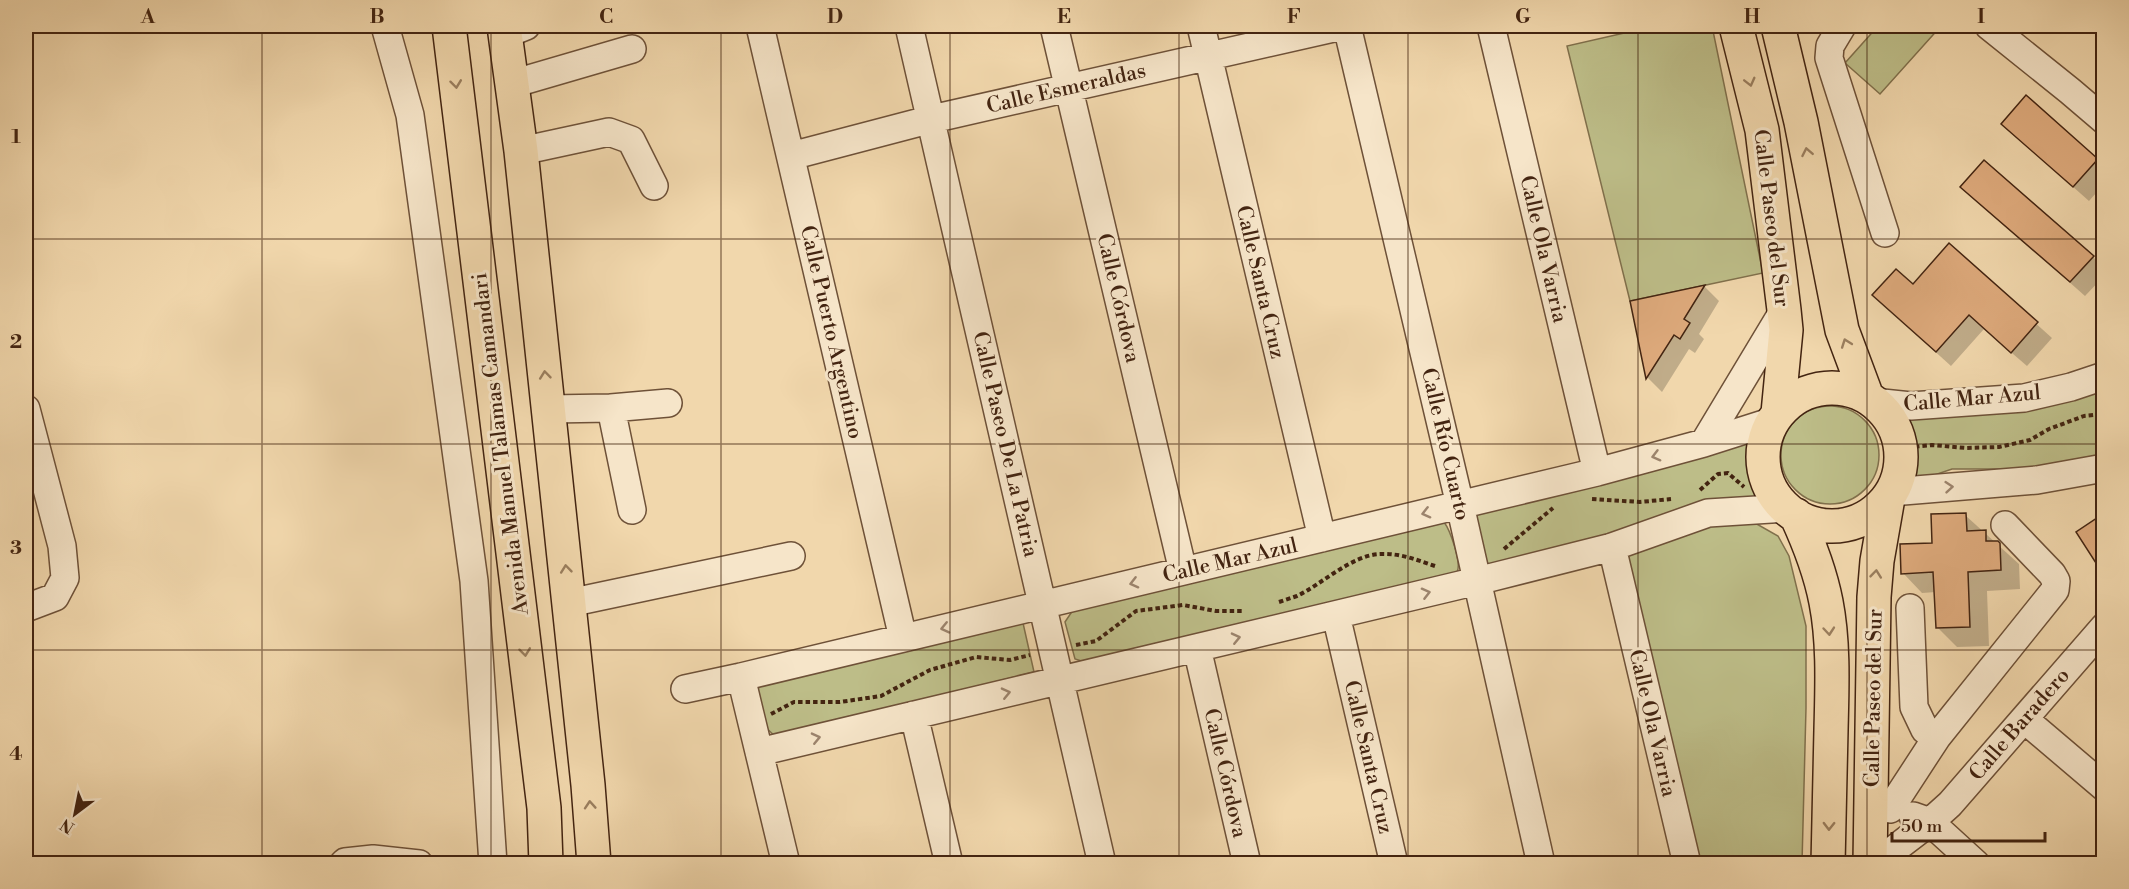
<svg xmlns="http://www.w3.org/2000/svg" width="2129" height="889" font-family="'Libre Bodoni',serif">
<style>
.green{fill:#bdbd88;stroke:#80704c;stroke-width:1.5}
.shadow{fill:#0003}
.building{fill:#deaa7c;stroke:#432411;stroke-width:1.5}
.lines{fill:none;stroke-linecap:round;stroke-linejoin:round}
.minor-casing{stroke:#6e5138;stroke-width:30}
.major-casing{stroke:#432411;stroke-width:36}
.path{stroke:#432411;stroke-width:4;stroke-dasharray:4.5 3;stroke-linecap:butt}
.minor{stroke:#f6e5c9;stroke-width:27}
.major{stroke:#f1d7ac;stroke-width:33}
.oneway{stroke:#9a7e5e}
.oneway2{stroke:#9c846d}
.grid{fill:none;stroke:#432411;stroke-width:1.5;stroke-opacity:0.55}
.labels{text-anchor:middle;stroke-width:6;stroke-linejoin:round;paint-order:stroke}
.street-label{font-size:21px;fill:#432411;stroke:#f6e5c9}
.neatline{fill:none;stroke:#432411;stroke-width:2}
.grid-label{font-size:20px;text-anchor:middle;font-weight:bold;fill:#432411}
</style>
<rect width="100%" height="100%" fill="#f1d7ac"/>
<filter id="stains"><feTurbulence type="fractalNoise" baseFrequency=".00333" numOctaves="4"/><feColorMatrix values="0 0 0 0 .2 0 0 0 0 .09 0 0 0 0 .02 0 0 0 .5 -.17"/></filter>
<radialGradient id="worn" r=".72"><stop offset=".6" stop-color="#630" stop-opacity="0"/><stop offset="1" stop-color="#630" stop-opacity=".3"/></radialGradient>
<path class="green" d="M1655 26H1712L1763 273 1630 301 1567 46Z
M1878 26H1941L1880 94 1845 63Z
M2103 387V460L2055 469H1952L1911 483C1916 455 1914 441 1902 415Z
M1781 455a49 49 0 1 1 98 0a49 49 0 1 1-98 0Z
M1760 437 1753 458 1762 500 1487 566 1471 513Z
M1444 522C1450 530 1462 563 1457 572 1456 575 1453 576 1450 579L1088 663 1075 659 1065 622 1071 613 1079 606Z
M1755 523 1778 536 1789 556 1806 626V708L1802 863H1698L1625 559 1647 542 1687 527Z
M1023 623 1034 672 776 737 763 725 756 693 762 682Z"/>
<path class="shadow" d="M2026 97 2104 166V184L2089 201 2018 138Z
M1962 187 2093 257 2104 268V276L2085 296Z
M1949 245 2052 338 2027 366 1984 329 1951 366 1889 310 1913 286Z
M1705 287 1719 301 1699 334 1704 339 1695 353 1689 349 1662 392 1648 378 1632 302Z
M1965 515 2019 564 2020 589 1987 591 1989 646 1957 647 1937 627 1936 592 1922 593 1903 573Z
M2104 516V567L2097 560 2078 532Z"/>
<path class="building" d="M2026 95 2098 159 2073 187 2001 124Z
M1984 160 2094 256 2070 282 1960 187Z
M1949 243 2038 322 2011 353 1969 315 1936 352 1872 295 1896 269 1913 284Z
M1705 285 1684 319 1690 323 1680 339 1674 335 1646 379 1630 301Z
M1966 513 1967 531 1986 530V541H1998L2000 543 2001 570 1968 572 1970 627 1936 628 1933 572 1901 574 1900 544 1932 543 1931 514Z
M2103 514V574L2076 532Z"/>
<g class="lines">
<g class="minor-casing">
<path id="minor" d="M385 26 410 115 474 581 493 864
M760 26 903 638
M909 26 1102 864
M1054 26 1183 571
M1201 26 1322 538
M1347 26 1460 505 1541 864
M1491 26 1597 472
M1842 26 1830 46 1829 58 1885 233
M1989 26 2070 91 2104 120
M506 34 526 26
M512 84 632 49
M521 151 609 132 631 140 654 186
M791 156 932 119 1342 26
M1873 402 1911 406 2024 398 2071 387 2104 376
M611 408 668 403
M26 409 62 546 65 578 55 597 26 608
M549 409 611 408 632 510
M1704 443 1784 310
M1891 492 2037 480 2104 468
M1612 547 1687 864
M569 603 791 556
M1910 608 1914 707 1925 730 1937 737
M1336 615 1394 864
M1197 648 1247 864
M741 677 786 864
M685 689 741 677 1597 472 1704 443 1773 421
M914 715 949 864
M2024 719 2104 787
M759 752 1477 581 1612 547 1708 513 1787 508
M1890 809 1937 737 2055 590 2056 581 2052 574 2005 525
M1913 816 1930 822 1976 864
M343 864 345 862 373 859 419 864
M1875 864 1930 822 1950 804 2104 627"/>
</g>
<g class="major-casing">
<path id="major" d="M449 26 544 808 546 864
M504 26 521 151 588 785 594 864
M1736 26 1762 130 1784 310 1786 330 1778 413
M1778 26 1801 122 1842 330 1867 397
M1763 457a69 69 0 1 1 138 0a69 69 0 1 1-138 0Z
M1796 515C1809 543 1820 571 1826 602 1834 643 1832 688 1831 730 1830 775 1829 819 1828 864
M1870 864 1874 597 1877 561 1888 498"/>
</g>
<path class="path" d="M1900 448 1932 445 1966 448 1999 447 2030 440 2049 429 2084 416 2104 414
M1700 490 1718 474 1728 473 1744 487
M1592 499 1640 502 1671 499
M1504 549 1553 508
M1279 602C1285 600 1291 598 1297 596 1322 584 1352 555 1380 554 1400 553 1417 560 1435 566
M1076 645 1096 641 1136 611 1183 605 1216 611H1243
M771 714 794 702H840L881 696 930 670 976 657 1010 660 1030 655"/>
<use href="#minor" class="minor"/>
<use href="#major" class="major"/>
</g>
<defs><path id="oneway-chevron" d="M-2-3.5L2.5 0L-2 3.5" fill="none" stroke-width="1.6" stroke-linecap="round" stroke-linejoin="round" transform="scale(1.5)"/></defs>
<g class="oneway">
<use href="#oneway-chevron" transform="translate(1750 82) rotate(76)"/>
<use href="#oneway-chevron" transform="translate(456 84) rotate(83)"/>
<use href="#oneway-chevron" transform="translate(1807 152) rotate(-101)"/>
<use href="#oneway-chevron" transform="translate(1846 343) rotate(-110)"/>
<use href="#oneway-chevron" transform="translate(545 375) rotate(-96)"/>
<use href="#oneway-chevron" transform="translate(566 569) rotate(-96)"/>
<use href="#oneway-chevron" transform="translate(1876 574) rotate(-84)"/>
<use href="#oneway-chevron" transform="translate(1829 631) rotate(85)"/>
<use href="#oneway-chevron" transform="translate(525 652) rotate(83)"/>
<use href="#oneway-chevron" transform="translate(590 805) rotate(-94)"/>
<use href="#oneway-chevron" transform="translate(1829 826) rotate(91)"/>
</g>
<g class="oneway2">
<use href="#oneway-chevron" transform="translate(1656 456) rotate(165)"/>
<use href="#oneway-chevron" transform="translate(1949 487) rotate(-5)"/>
<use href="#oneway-chevron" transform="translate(1426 513) rotate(166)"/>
<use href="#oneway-chevron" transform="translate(1134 583) rotate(166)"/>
<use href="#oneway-chevron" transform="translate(1426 593) rotate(-14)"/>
<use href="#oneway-chevron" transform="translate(945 628) rotate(167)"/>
<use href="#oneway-chevron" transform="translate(1236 638) rotate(-13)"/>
<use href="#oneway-chevron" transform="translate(1006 693) rotate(-13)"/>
<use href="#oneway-chevron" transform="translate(816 738) rotate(-13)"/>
</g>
<path class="grid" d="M262 26V864M491 26V864M721 26V864M950 26V864M1179 26V864M1408 26V864M1638 26V864M1867 26V864M26 239H2104M26 444H2104M26 650H2104"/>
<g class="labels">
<g class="street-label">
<text transform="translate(1066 88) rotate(-13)" y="7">Calle Esmeraldas</text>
<text transform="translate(1772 218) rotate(83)" y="7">Calle Paseo del Sur</text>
<text transform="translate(1544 249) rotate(77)" y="7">Calle Ola Varria</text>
<text transform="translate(1261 282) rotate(77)" y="7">Calle Santa Cruz</text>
<text transform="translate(1119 298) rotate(77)" y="7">Calle Córdova</text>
<text transform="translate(832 332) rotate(77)" y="7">Calle Puerto Argentino</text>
<text transform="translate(1972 398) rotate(-5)" y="7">Calle Mar Azul</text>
<text transform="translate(500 444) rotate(-97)" y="7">Avenida Manuel Talamas Camandari</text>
<text transform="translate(1006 444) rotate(77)" y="7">Calle Paseo De La Patria</text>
<text transform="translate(1446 444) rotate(77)" y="7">Calle Río Cuarto</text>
<text transform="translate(1230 560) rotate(-13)" y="7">Calle Mar Azul</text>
<text transform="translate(1873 698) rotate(-89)" y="7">Calle Paseo del Sur</text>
<text transform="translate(1653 723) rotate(77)" y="7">Calle Ola Varria</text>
<text transform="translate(2019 724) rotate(-49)" y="7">Calle Baradero</text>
<text transform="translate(1369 757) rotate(77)" y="7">Calle Santa Cruz</text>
<text transform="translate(1226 773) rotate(77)" y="7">Calle Córdova</text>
</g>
</g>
<rect width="2129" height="889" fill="none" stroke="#f1d7ac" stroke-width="66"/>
<g transform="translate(75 814) rotate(212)" stroke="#f6e5c9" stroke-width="4.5" paint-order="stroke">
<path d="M0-4.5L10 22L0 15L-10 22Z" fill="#432411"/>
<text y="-9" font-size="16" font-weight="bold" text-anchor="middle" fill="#432411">N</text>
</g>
<path d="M1892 832v9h153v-9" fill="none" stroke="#432411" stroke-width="3"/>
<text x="1901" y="832" font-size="18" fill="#432411" stroke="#f6e5c9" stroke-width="4.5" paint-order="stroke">50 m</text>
<rect x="33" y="33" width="2063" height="823" class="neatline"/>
<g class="grid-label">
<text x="148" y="23">A</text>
<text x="377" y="23">B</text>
<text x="606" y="23">C</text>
<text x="835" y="23">D</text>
<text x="1064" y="23">E</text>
<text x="1294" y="23">F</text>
<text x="1523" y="23">G</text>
<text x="1752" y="23">H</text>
<text x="1981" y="23">I</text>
<text x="16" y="143">1</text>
<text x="16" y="348">2</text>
<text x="16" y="554">3</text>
<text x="16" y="760">4</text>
</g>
<rect width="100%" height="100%" filter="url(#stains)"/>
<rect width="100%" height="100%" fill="url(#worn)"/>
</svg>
